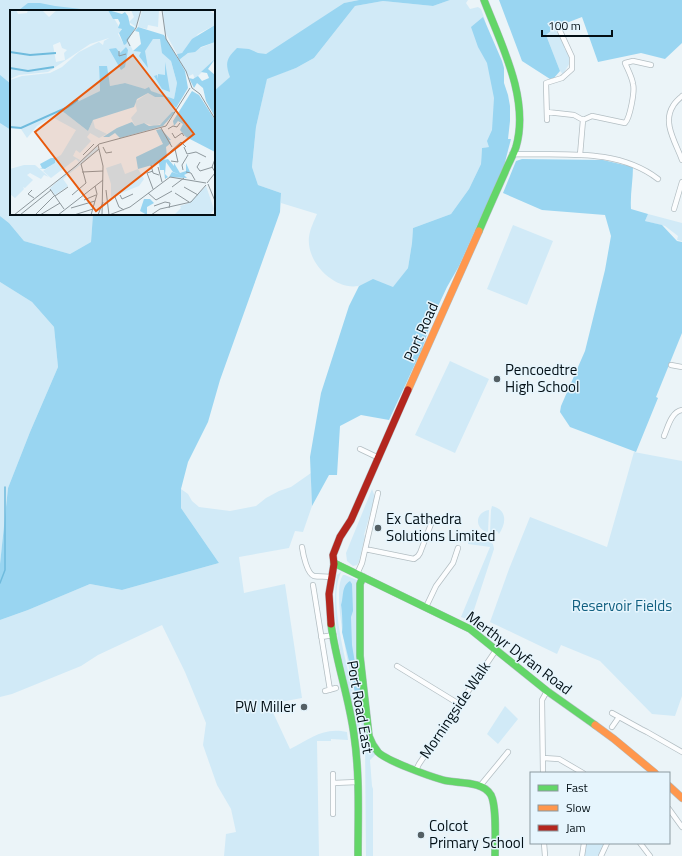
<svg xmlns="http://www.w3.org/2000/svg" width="682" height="856" font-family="'Titillium Web',sans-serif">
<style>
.green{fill:#d1eaf7}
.forest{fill:#99d5f1}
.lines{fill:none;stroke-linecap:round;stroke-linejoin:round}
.stream{stroke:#6fbbdd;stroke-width:1.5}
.street-casing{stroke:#b3bec3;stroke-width:6}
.fast-casing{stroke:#b3bec3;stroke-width:8}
.slow-casing{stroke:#b3bec3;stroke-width:8}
.jam-casing{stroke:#b3bec3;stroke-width:8}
.street{stroke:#fcfdfe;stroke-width:4.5}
.fast{stroke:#63d668;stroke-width:7}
.slow{stroke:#ff974d;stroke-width:7}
.jam{stroke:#b3261e;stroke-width:7}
.poi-dot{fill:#545f64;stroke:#e6f5fd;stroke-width:1.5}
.labels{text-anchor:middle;stroke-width:3;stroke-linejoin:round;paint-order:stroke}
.street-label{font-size:15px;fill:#030f15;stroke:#e6f5fd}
.poi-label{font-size:15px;fill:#030f15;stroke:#e6f5fd;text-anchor:start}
.park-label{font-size:15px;fill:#105f80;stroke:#e6f5fd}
.inset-river{fill:none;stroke:#6fbbdd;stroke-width:2}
.inset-road{fill:none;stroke:#8e989d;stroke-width:1}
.view{fill:#e8590c;fill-opacity:0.15;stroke:#e8590c;stroke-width:2}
.inset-edge{fill:none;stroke:#030f15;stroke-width:2}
</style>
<rect width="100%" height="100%" fill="#ebf4f8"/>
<path class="green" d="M0 0H359L344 3 280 46 238 71 214 91V11H11V214H93L91 242 70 254 24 241 9 223 0 216Z
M450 0H468L466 3 470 9 478 7 481 9 484 17 504 96 489 147 482 148 481 164 469 189 451 214 413 228 412 243 408 268 393 288 373 280C368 281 363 285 358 286 334 290 306 262 309 237 310 229 314 221 317 214L281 203V193L258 185 252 167 256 127 267 78 296 68 314 58 355 6 383 1 433 6Z
M556 27 564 42C563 47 566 52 569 54L571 61 563 74 560 71 546 35Z
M648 214 682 223V241L677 240 678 236 665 226 645 221Z
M513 225 553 241 527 305 487 289Z
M0 282 32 302 54 327 58 367 30 432 8 488 0 564Z
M450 361 489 379 455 453 415 435Z
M634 452 682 461V696L675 716 652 714 600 661 561 645 557 654 490 622 509 569 530 517 607 547Z
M311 473 312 506 303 532 295 531 289 548 239 557 244 593 285 584 302 698 269 704 290 749C311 739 322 727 347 732L348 740 331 739V741H317L319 856H224L226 834 236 832 231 809 217 785 203 745 206 723 185 672 162 625 98 655 81 666 12 694 0 697V620L28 610 90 584 122 590 219 563 181 508V489L188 494 192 501 199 507 230 511 256 506 266 498 279 491 291 487Z
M372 489 375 497 364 535 365 536 359 562 357 565 353 566 347 561 346 553Z
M492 506C508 510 506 524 499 534L497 531 490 533 491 510Z
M489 510 488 532C474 529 475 512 489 510Z
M472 531C480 540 485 538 493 544L494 549 472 616 471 618 467 619 461 617 490 547 468 544V533Z
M342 571C327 595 346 660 352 688 355 703 358 718 361 733L360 735 357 734C350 681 328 629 337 575Z
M343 575H345L359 581 367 737 364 738C360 709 328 596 343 575Z
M505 706 518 719 498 744 487 734Z
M368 740 376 754 370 760 372 786 373 789V856H366L365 741Z
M584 843H605L599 856H582Z"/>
<path class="forest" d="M359 0H450L433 6 383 1 355 6 314 58 296 68 267 79 256 127 252 167 258 185 281 193 280 212 220 380 208 422 188 462 181 489V508L219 563 122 590 90 584 28 610 0 620V564L8 488 30 432 58 367 54 327 32 302 0 282V216L9 223 24 241 70 254 91 242 93 214H214V91L230 77C225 63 226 59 237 48L249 49 258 53 266 54 344 3Z
M499 0H682V43L665 59 641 53 598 62 582 17 556 27 546 35 560 71 554 78 550 79 522 61Z
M28 3H40L55 6 98 11 19 10Z
M483 17 502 61 504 68V83L508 95 510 106V121L508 139H511L504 166 459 266 447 287 433 317 422 349 389 420 361 415 340 426 337 475H329L312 506 310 457 321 393 349 306 359 286 373 279 393 287 408 268 412 243 413 228 451 214 469 189 481 164 482 148 489 147 487 141 492 130 494 98 487 63 478 47 471 27Z
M0 75 11 84V130L0 123Z
M522 159 603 160 633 167C633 181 630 195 631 209L648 214 645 221 662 225 677 241 682 242V333L656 397 658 398 636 452 570 427 560 412 561 406 585 351 605 270 611 236 605 215 542 210 503 193 516 161Z
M350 581 352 584 353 611 351 617 352 645 357 675 361 688 360 697 357 700 353 684 354 681 342 632C343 628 342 608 341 605 344 597 341 586 350 581Z"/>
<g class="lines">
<path class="stream" d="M0 583 5 570V487"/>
<g class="street-casing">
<path id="street" d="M682 96C679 99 675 102 673 106 662 123 676 143 682 160
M547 112 574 115 583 120 580 155
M547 120 546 83 562 78 572 69V57L560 31
M583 120 592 116 625 123C630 118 635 91 633 84 632 77 628 70 625 63L633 61 651 65
M512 154C561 156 616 147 658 179
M674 209 682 182
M671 365 682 367
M664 436C668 427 671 412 682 410
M360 449 379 458
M302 547C303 554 307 574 314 576 319 577 326 576 331 577
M365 549 414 559 418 556 420 553 431 524
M357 574 362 563 378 493
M313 585 330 690
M426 607 436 586 453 563 458 548
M321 637 334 635
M397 666 459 704
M325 691 336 688
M612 713 641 729 647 732 682 752
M612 727 619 717
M543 758 559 759 583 773
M416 770 419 764 496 650
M543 773 542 700 547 691
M333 783V774
M480 786 508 752
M669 809 682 827
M333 814V783L358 782
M544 843 545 856
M640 843 650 856
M582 856 584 843
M601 856 607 843"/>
</g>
<g class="fast-casing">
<path id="fast" d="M479 231C487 212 496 192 505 172 508 164 513 156 516 147 530 99 501 44 484 0
M334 563 470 629 547 691 595 725
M363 577 360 584V656L369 736C371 742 374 747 378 752 387 761 429 776 443 780 457 784 482 780 491 795 497 807 495 841 495 856
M331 624C336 662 349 697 354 735 360 775 358 816 358 856"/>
</g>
<g class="slow-casing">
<path id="slow" d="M408 390 479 231
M595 725 614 739 655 773
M669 786 682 798"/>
</g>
<g class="jam-casing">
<path id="jam" d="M331 624 329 594 334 564 333 555 340 537 351 520 408 390"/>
</g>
<use href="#street" class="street"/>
<use href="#fast" class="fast"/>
<use href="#slow" class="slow"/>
<use href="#jam" class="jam"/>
</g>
<g class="poi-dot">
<circle cx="497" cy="379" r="4"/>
<circle cx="378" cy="528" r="4"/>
<circle cx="304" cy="707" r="4"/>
<circle cx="421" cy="835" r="4"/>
</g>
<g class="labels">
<g class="street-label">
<text transform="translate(421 332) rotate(-66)" y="5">Port Road</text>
<text transform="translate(519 653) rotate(37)" y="5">Merthyr Dyfan Road</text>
<text transform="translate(360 707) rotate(80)" y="5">Port Road East</text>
<text transform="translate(455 710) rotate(-56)" y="5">Morningside Walk</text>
</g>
<g class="poi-label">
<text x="505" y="375">Pencoedtre<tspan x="505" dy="17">High School</tspan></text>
<text x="386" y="524">Ex Cathedra<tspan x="386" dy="17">Solutions Limited</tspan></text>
<text x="296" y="712" text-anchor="end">PW Miller</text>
<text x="429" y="831">Colcot<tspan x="429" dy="17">Primary School</tspan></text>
</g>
<g class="park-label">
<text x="622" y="611">Reservoir Fields</text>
</g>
</g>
<g transform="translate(10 10)">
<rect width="205" height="205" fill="#ebf4f8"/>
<path d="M0 0H6L8 4 17 3 18 0H32L39 7 47 0H99L111 20 108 24 113 33 119 32 123 41 131 42 143 29H150L161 51 167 73 164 89 115 73 100 76 98 66 89 56 90 81 55 103 78 121 83 110 85 118 97 124 89 128 80 123 77 127 81 131 70 143 66 140 63 146 70 150 69 152 66 149 41 168 33 161 45 153V148L51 145 66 120 42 107 27 116 17 128 11 119 0 118V70L12 66 40 63 52 57 69 42 89 32 93 35 94 31 99 28 80 34 38 62 9 65 0 69ZM50 32 52 38 57 40 54 43 55 50 46 52 43 35ZM121 0H131L126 17 119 12 124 7ZM132 0H149L148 17 138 15 137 19 128 17ZM153 0H202L201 2 205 4V15L188 24 172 43 167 44 155 22ZM205 32V49L185 69 183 64 179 66 168 51 178 43ZM138 83 145 87H154L166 99 157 112 144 116 134 113 125 116 121 108 127 101 125 92ZM87 136 89 142 87 141 53 169 58 176 45 185 40 178ZM111 153 115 164 128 159 134 169 129 176 101 187V174L96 158ZM14 155H25L39 167 34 165 31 169 20 163 17 165 23 170 15 178 13 177 14 179 5 188 0 184V159ZM196 176 204 199 200 205H164L171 198 170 196 179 193Z" fill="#d1eaf7" fill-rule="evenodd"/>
<path d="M98 0 112 4 115 2 118 6 120 15 125 18 116 34 114 35 109 23 112 19 108 18 110 13 108 9H103ZM205 15V32L191 37 185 42 178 43 169 50 167 44 172 43 182 29ZM128 17 154 25 175 61 178 78 166 98 154 87H145L138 83 127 89 124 97 83 110 78 121 51 100 90 81 89 56H97L100 76 115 73 135 79 139 77 141 81 164 89 167 73 161 51 152 43 150 29H143L135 41 138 58 129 46 131 42 123 41 131 34 129 22 125 21ZM116 37 118 40 115 57 111 60 99 39 106 38 110 43ZM205 49 198 59 205 65V107L196 91 193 78 187 73 184 78 179 68 183 69 188 66 192 71 199 68 197 63 191 62ZM155 51V52L160 82 152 79 144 66 147 65 148 69V64L155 65ZM182 81 189 85 205 110V142L176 127 170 120 173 114 168 111 164 116 163 111ZM162 102H165L153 116 110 128 105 123 99 127H93L107 118 122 112 125 116 134 113 139 116 150 115ZM151 119 161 130H159L161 133 156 137 157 147 154 150 158 149 164 156V153L170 163 176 161V153L180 162 174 165 177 168 159 167 162 162 171 165 163 162 156 152 155 164 158 167 155 169 154 160H150L149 153 128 159 126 147 153 134 146 120ZM41 148H45V153L35 159 29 158H32L30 154ZM134 189H140L144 193 137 197V205L130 201Z" fill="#99d5f1"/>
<path class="inset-river" d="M0 42 20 45 46 43M0 58 18 61 44 57M0 117 11 118 58 97 68 90"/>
<path class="inset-road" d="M152 0 156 29 176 61 182 78M120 36 117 30 126 18 131 0M109 41V46L116 44M182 78 190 84 205 109M151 118 162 137M158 119 163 116 167 117 170 113M162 123 165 128 172 123 174 126M88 135 93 156 92 205M93 137 96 143 102 142M174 137 177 144 186 142 196 147M160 142 171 132 176 137M73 145 84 134M205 149 202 157 205 162M161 151 168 152 165 139M190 152 187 157 190 161 203 157M141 155 143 163 149 165M148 157 152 172M173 160 172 155 178 145M72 162 93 161M176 162 181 163 185 170M197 173 205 163M198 174 205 191M162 177 174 168M174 177 188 185M40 179 54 199M143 179 137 163 143 161M22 180 18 184 24 188M96 180 99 205M138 183 146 190 162 181M165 183 179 192M62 185 76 173 71 154 89 139M110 185 112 189 123 184M45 186 58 177M105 187 109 197 114 200M74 190 86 185M144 196 155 192 160 193 159 198M61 198 85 191M4 205 66 156 89 134 156 116 180 78M10 205 41 180M25 205 45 185M30 205 50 193M48 205 93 170M64 205 83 199M81 205 87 184 85 176M88 205 93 192M99 205 120 197 160 167 196 173M141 205 150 199 181 192 196 175"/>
<path class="view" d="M123 45 184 124 86 201 25 122Z"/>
<rect width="205" height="205" class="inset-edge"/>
</g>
<rect x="530" y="772" width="140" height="72" fill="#e6f5fd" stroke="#8b99a0"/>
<rect x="538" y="785" width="20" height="6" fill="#63d668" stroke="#8b99a0"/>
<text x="566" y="792" font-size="12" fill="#030f15">Fast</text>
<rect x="538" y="805" width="20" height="6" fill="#ff974d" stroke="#8b99a0"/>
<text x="566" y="812" font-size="12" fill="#030f15">Slow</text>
<rect x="538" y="825" width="20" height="6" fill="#b3261e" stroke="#8b99a0"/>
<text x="566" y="832" font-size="12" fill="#030f15">Jam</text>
<path d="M542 30v6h70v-6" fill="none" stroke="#030f15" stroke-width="2"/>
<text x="548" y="30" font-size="12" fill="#030f15" stroke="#e6f5fd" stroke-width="3" paint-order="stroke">100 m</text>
</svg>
